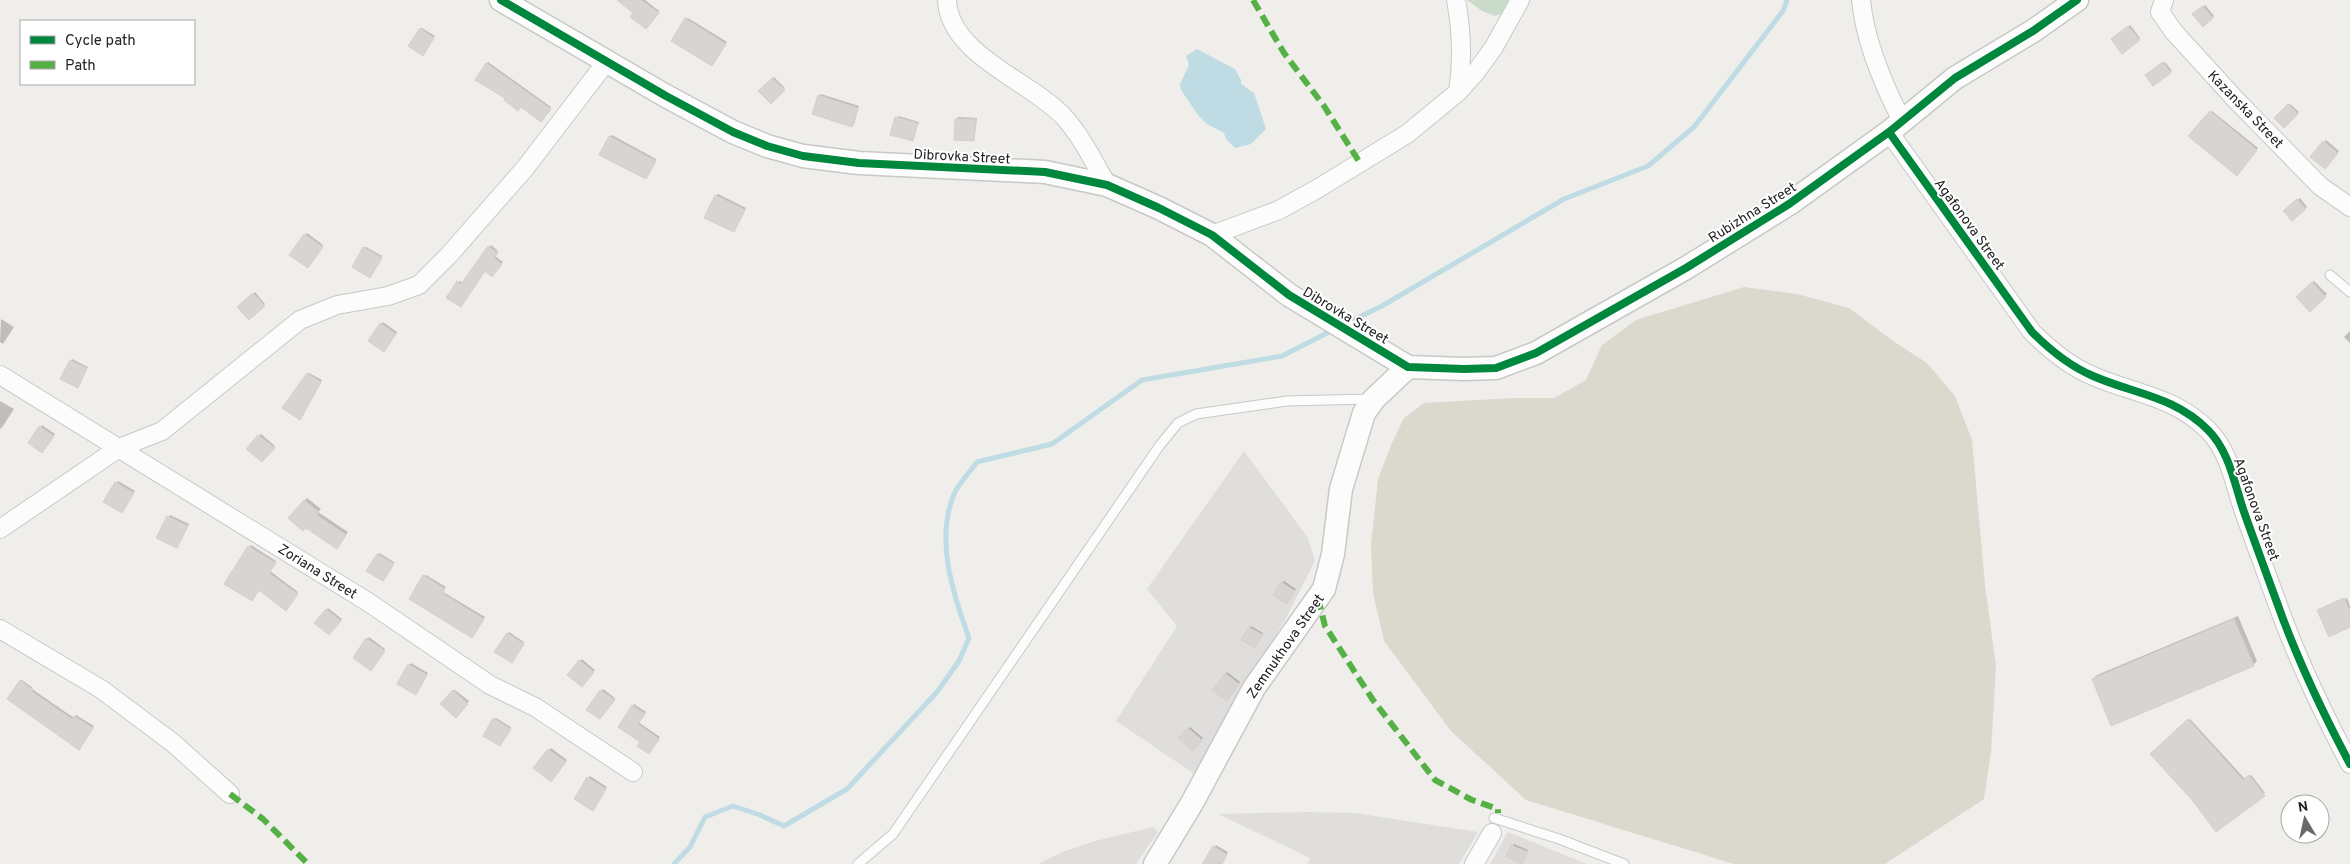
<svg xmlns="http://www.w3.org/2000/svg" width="2350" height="864" font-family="Overpass,sans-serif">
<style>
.residential{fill:#dfdedc}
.construction{fill:#d9d9cd}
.cemetery{fill:#cadbca}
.water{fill:#bfdbe3}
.shadow{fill:#0003}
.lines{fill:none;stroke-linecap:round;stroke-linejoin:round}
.stream{stroke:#bfdbe3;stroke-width:5}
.building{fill:#d7d4d2;stroke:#d3d0cc}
.service-casing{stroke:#c9c8c7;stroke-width:11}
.minor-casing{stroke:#c9c8c7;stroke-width:20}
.tertiary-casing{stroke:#c9c8c7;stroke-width:25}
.service{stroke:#fdfcfc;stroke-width:9}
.minor{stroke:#fdfcfc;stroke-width:18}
.tertiary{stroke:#fdfcfc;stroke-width:22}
.quiet{stroke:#55b145;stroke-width:6;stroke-dasharray:12 6;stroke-linecap:butt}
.cycleway-casing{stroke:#fff;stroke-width:11}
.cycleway{stroke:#00873e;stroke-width:8}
.labels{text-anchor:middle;stroke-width:4;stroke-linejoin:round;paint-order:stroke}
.street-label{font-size:14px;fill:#222;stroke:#fff}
</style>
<rect width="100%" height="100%" fill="#f0eeeb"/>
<path class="residential" d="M1244 451 1308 538 1315 561 1284 622 1253 671 1196 775 1116 721 1177 626 1147 589Z
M1309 812 1355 813 1478 832 1459 864H1307L1310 858 1218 814Z
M1153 827 1158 832 1136 864H1038L1062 852 1095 841Z
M1508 832 1587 864H1490Z"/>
<path class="construction" d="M1744 287 1797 294 1849 308 1893 341 1927 363 1955 396 1972 440 1985 585 1996 666 1991 752 1984 799 1885 864H1734L1526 800 1451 731 1384 641 1373 593 1371 545 1378 479 1392 443 1404 418 1424 403 1513 398H1554L1586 380 1602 345 1636 320Z"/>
<path class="cemetery" d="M1467 0H1513L1506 12 1495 16 1482 11Z"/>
<path class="water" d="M1197 49 1235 69 1241 80V84L1254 93 1266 129 1251 144 1235 148 1226 139 1224 133 1207 124 1198 115 1181 90 1180 84 1189 65 1186 56Z"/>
<path class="shadow" d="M619 0H645L659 11 648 26Z
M2205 5 2214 16 2203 25 2194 14Z
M688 18 727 42 713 63 686 19Z
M2130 25 2140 38 2139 39H2113Z
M422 28 435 36 424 52 421 29Z
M488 62 551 107 542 119 476 80Z
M2165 62 2172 71 2170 72 2148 73Z
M774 77 785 88 771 102 760 91Z
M821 94 859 106 854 124 852 126 819 96Z
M2290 104 2299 112 2284 126 2276 118Z
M2212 111 2258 148 2237 174 2190 136Z
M898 116 919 122 912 140 892 134Z
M958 117 977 118 974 140 957 119Z
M612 135 656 159 647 176 610 137Z
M2326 140 2339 151 2325 168 2311 157Z
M718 194 746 208 735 229 716 196Z
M2300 198 2307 207 2292 219 2285 211Z
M307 233 323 245 309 265 291 255Z
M491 245 498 251 495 256 503 262 494 274 485 270 462 304 458 282 460 281 463 283Z
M366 247 382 256 371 275 364 248Z
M2314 281 2327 294 2310 310 2298 297Z
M255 292 265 304 249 318 239 307Z
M1 319 14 327 3 344 0 342Z
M383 322 397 332 385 349 370 341Z
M2350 331V343L2344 337Z
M72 359 88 367 79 384 71 361Z
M309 373 322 380 301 417 308 374Z
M0 401 14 409 1 429 0 428Z
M42 425 55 434 44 450 30 443Z
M261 434 275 446 262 461 248 448Z
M118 481 135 491 123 510 105 502Z
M307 498 321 509 318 512 348 532 339 545 290 518Z
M170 515 189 524 178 545 158 537Z
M251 545 276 561 270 571 298 592 287 608 259 589 226 584Z
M379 553 394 562 385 578 368 571Z
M426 575 446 587 443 592 485 617 474 635 424 576Z
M1284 581 1296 589 1288 601 1282 583Z
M2347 598 2350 606V626L2319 611Z
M328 608 342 619 329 634 316 623Z
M2238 616 2257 661 2253 665 2093 679 2097 675Z
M1251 626 1263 633 1257 645 1250 628Z
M509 632 524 642 513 660 508 634Z
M369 637 385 649 372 668 354 658Z
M582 659 595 670 582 686 568 675Z
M411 663 428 673 417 692 398 684Z
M1227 672 1240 682 1228 698 1226 674Z
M22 680 33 688 32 689 74 718 76 715 94 726 81 747 21 681Z
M603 689 615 698 601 716V691Z
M455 690 469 701 456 716 442 704Z
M634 704 646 712 638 722 660 737 650 751 642 742 620 726Z
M496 718 511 727 502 743 494 719Z
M2190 719 2245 779 2251 775 2265 793 2194 800 2151 754Z
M1190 727 1203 738 1193 749 1180 738Z
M551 748 567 760 551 780 535 768Z
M590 776 607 787 594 807 588 778Z
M1514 844 1528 850 1522 862 1508 856Z
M1216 845 1228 852 1221 864H1204Z"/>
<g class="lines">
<path class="stream" d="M1347 323 1382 306 1564 199 1648 166 1694 127 1783 11 1787 0
M674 864 690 847 705 817 733 806 760 815 784 826 847 789 937 692 959 661 969 638C953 594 935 540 954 494 959 483 970 472 977 462L1052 444 1142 380 1282 356 1335 329"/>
</g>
<path class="building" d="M617 0H641L659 13 646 29 630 17 633 13Z
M2203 6 2213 18 2203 27 2192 14Z
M685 18 726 44 712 66 671 41Z
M2128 26 2140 40 2122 54 2111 39Z
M420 28 434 38 423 56 408 46Z
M2163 62 2171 73 2153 86 2145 75Z
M486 63 551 109 541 122 521 107 518 111 504 100 505 98 475 80Z
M772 78 785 90 771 104 758 91Z
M818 95 858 108 852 127 812 114Z
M2288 104 2298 114 2284 128 2274 118Z
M2210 111 2257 150 2237 176 2188 136Z
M895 117 918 123 913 141 890 135Z
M955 119H976L974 141 954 140Z
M609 136 656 161 646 179 599 155Z
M2323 141 2338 153 2325 169 2310 157Z
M715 195 745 210 734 232 704 218Z
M2297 199 2306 209 2292 221 2283 211Z
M304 234 323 247 308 268 289 255Z
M488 246 498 253 494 258 502 264 492 277 485 271 461 307 446 298 457 281 461 284Z
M363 247 382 258 370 278 352 267Z
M2312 282 2326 297 2310 312 2296 297Z
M253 293 265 306 249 320 237 307Z
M380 323 396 334 384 352 368 341Z
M70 360 87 368 78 388 60 379Z
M307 373 321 382 300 420 282 408Z
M39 426 54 436 42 453 28 443Z
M258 435 275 448 262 462 246 449Z
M115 482 134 493 122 513 103 502Z
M304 500 319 512 317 515 346 535 337 549 306 528 303 531 288 518Z
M167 516 188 526 177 548 156 538Z
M248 546 276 563 269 573 298 594 286 611 259 590 252 601 224 584Z
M377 554 394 564 383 581 366 571Z
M423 575 445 589 442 593 484 619 472 638 409 599Z
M1281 582 1295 591 1287 604 1273 595Z
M2344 598 2350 611V627L2329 637 2317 610Z
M326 609 341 621 329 635 314 623Z
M2234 619 2254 666 2111 726 2092 679Z
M1249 627 1263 635 1255 648 1241 640Z
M507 633 524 644 512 663 494 652Z
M366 638 385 651 371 671 353 658Z
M579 660 594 672 582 687 567 675Z
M408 664 427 675 416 695 397 684Z
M1225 673 1239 684 1227 701 1212 690Z
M20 680 33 690 31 691 72 719 74 716 93 728 79 750 7 699Z
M453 690 468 704 456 718 440 704Z
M600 690 615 700 600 719 586 710Z
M632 705 645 714 638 724 659 739 649 754 637 746 640 742 618 727Z
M493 718 511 729 500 746 483 736Z
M2188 719 2243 780 2249 775 2265 796 2216 832 2193 801 2150 754Z
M1188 728 1202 740 1193 751 1178 738Z
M548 749 566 762 551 782 533 768Z
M587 777 606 789 593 811 574 799Z
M1511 845 1528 852 1522 864 1506 857Z
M1213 846 1227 855 1222 864H1202Z"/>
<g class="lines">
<g class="service-casing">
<path id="service" d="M2330 275 2350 292
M1494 818 1559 839 1624 864
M858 864 893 834 1160 445 1178 423 1196 414 1287 401 1371 399"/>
</g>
<g class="minor-casing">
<path id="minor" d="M947 0C949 55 1031 81 1064 117 1082 137 1094 162 1107 185
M1456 0C1462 32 1463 60 1458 92
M1861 0C1865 42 1883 84 1902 121
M2164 0 2160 12 2174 32 2236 100 2320 186 2350 207
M1889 132 2032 332C2050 350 2069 366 2093 376 2134 394 2174 396 2208 430 2229 451 2234 482 2243 509 2256 546 2270 583 2283 619 2302 669 2325 717 2350 764
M1212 235 1279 210 1317 189 1407 134 1458 92 1476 72 1494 47 1520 0
M0 375 368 602 490 685 535 707 633 772
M0 529 119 448 162 431 300 320 337 305 388 296 419 285 449 255 526 167 607 61
M0 629 101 689 173 743 230 794
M1474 864 1492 833"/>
</g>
<g class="tertiary-casing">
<path id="tertiary" d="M501 0 666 96 733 132 767 146 803 156 859 163 1045 172 1107 185 1159 208 1212 235 1289 295 1408 367 1464 369 1496 368 1536 353 1686 268 1789 204 1889 132 1955 78 2033 31 2077 0
M1155 864 1192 803 1254 688 1324 589 1333 554 1341 489 1364 413 1374 399 1408 367"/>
</g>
<use href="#service" class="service"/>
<use href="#minor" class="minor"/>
<use href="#tertiary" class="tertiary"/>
<path class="quiet" d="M1253 0 1284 53 1324 106 1360 163
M1318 598 1325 626 1373 700 1435 780 1472 800 1498 809V813
M230 794 263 819 308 864"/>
<g class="cycleway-casing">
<path id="cycleway" d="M501 0 666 96 733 132 767 146 803 156 859 163 1045 172 1107 185 1159 208 1212 235 1289 295 1408 367 1464 369 1496 368 1536 353 1686 268 1789 204 1889 132 1955 78 2033 31 2077 0
M1889 132 2032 332C2050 350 2069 366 2093 376 2134 394 2174 396 2208 430 2229 451 2234 482 2243 509 2256 546 2270 583 2283 619 2302 669 2325 717 2350 764"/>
</g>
<use href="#cycleway" class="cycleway"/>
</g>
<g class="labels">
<g class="street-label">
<text transform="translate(2246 109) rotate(46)" y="5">Kazanska Street</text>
<text transform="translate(962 156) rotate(3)" y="5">Dibrovka Street</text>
<text transform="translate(1752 212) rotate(-32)" y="5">Rubizhna Street</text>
<text transform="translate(1970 224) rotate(54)" y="5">Agafonova Street</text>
<text transform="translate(1346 315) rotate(31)" y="5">Dibrovka Street</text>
<text transform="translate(2257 509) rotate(70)" y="5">Agafonova Street</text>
<text transform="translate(318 571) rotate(32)" y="5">Zoriana Street</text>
<text transform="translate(1285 646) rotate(-55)" y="5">Zemnukhova Street</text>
</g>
</g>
<rect x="20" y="20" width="175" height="65" fill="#ffffff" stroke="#a7a7a7"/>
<rect x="30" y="36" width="25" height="8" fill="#00873e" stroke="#a7a7a7"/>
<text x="65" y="45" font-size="15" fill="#222222">Cycle path</text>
<rect x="30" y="61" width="25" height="8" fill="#55b145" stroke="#a7a7a7"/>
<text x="65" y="70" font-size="15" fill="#222222">Path</text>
<g transform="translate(2305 819) rotate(351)"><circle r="24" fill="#ffffff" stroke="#a7a7a7"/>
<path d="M0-4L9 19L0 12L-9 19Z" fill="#6a6968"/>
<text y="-8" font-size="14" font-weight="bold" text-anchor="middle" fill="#222222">N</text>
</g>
</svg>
